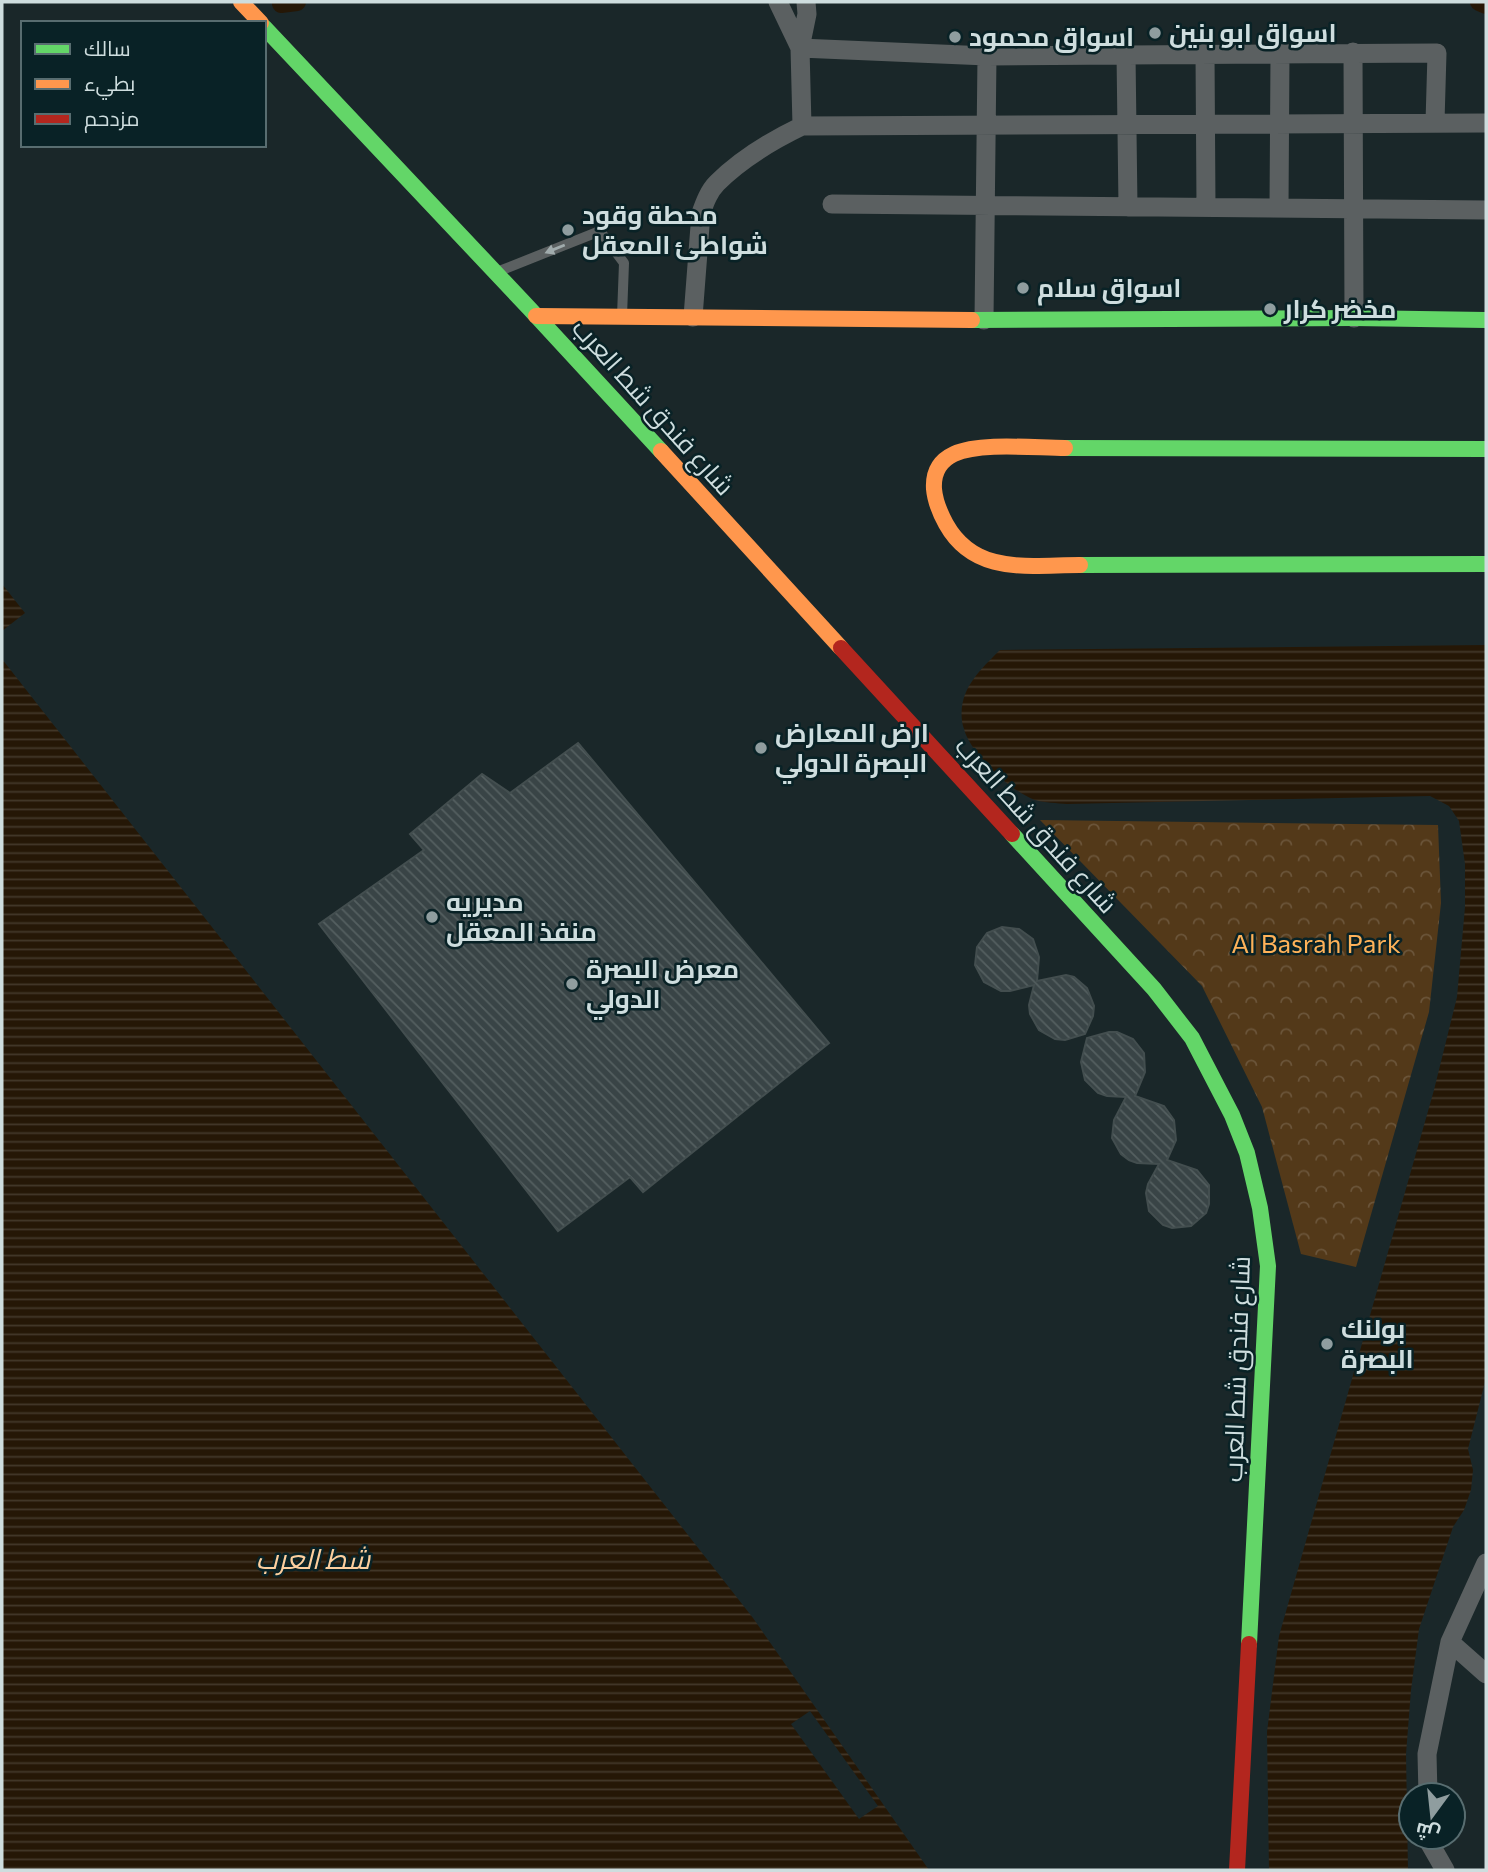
<svg xmlns="http://www.w3.org/2000/svg" width="1488" height="1872" font-family="Commissioner,Cairo,sans-serif">
<style>
.park{fill:url(#park-crowns)}
.water{fill:url(#water-rules)}
.pier{fill:#1a2729}
.lines{fill:none;stroke-linecap:round;stroke-linejoin:round}
.canal{stroke:#251706;stroke-width:18}
.building{fill:url(#building-back-hatch);stroke:#434e4f;stroke-width:2}
.lane{stroke:#5b6061;stroke-width:10}
.street{stroke:#5b6061;stroke-width:19}
.fast{stroke:#63d668;stroke-width:16}
.slow{stroke:#ff974d;stroke-width:16}
.jam{stroke:#b3261e;stroke-width:16}
.oneway{fill:#a0abac}
.poi-dot{fill:#8f9d9f;stroke:#092226;stroke-width:2.5}
.labels{text-anchor:middle;stroke-width:5;stroke-linejoin:round;paint-order:stroke}
.poi-label{font-size:26px;font-weight:bold;fill:#ceddde;stroke:#092226;text-anchor:start}
.street-label{font-size:26px;fill:#ceddde;stroke:#092226}
.park-label{font-size:26px;fill:#feb259;stroke:#092226}
.water-label{font-size:28px;font-style:italic;fill:#fdcf9e;stroke:#092226}
</style>
<defs>
<pattern id="park-crowns" width="20" height="18" patternUnits="userSpaceOnUse" patternTransform="scale(1.75)"><rect width="20" height="18" fill="#533919"/><path d="M2 6a3 3 0 1 1 6 0M12 15a3 3 0 1 1 6 0" fill="none" stroke="#6b553a"/></pattern>
<pattern id="water-rules" width="6" height="5" patternUnits="userSpaceOnUse" patternTransform="scale(1.75)"><rect width="6" height="5" fill="#251706"/><path d="M0 2.5h6" fill="none" stroke="#43382a"/></pattern>
<pattern id="building-back-hatch" width="6" height="6" patternUnits="userSpaceOnUse" patternTransform="scale(1.75)"><rect width="6" height="6" fill="#394446"/><path d="M-1 5l2 2M0 0l6 6M5-1l2 2" fill="none" stroke="#545f60"/></pattern>
</defs>
<rect width="100%" height="100%" fill="#1a2729"/>
<path class="park" d="M1040 820 1438 825 1441 903 1429 1012 1356 1267 1301 1254 1262 1107 1202 986Z"/>
<path class="water" d="M2 584 25 613 2 631Z
M1486 645V1378L1468 1449 1473 1470 1471 1490 1464 1510 1453 1527 1419 1629 1411 1690 1406 1754 1408 1870H1269L1267 1732 1279 1636 1434 1090 1457 997 1465 907V864L1459 821 1449 806 1430 796 1067 804C1057 803 1045 803 1035 800 1011 792 970 753 964 729 960 718 961 703 966 692 973 676 988 662 1000 650Z
M2 659 753 1618 929 1870H2Z"/>
<path class="pier" d="M810 1711 878 1806 859 1819 791 1724Z"/>
<g class="lines">
<path class="canal" d="M1479 2 1486 5
M281 4 297 2"/>
</g>
<path class="building" d="M578 743 829 1043 643 1192 630 1177 558 1231 319 924 424 850 410 834 482 774 510 793Z
M1002 927 1019 929 1033 939 1039 957 1037 981 1066 975 1074 977 1087 988 1094 1006 1093 1016 1085 1034 1065 1040 1055 1039 1039 1030 1030 1014 1029 1005 1034 985 1010 991H1001L984 982 975 965 977 947 987 933Z
M1109 1032H1117L1133 1039 1144 1053 1145 1072 1135 1096 1164 1106 1174 1120 1176 1140 1167 1160 1197 1170 1209 1185V1204L1206 1213 1191 1226 1172 1228 1163 1225 1149 1211 1146 1193 1148 1184 1159 1164 1137 1163 1129 1160 1121 1154 1112 1138 1114 1120 1126 1097 1107 1096 1098 1093 1085 1080 1081 1062 1087 1038Z"/>
<g class="lines">
<path class="lane" d="M502 270 600 231 624 263 622 316"/>
<path class="street" d="M778 2 800 48 987 56 1437 53 1435 122
M1353 52 1354 318
M1205 53 1206 207
M1126 54 1128 207
M802 126 800 48 807 14 806 2
M832 204 1486 210
M1279 208 1280 53
M693 317 701 213C705 202 709 191 717 183 740 160 773 140 802 126L1486 123
M984 320 987 56
M1450 1642 1486 1674
M1428 1795 1427 1754 1450 1642 1486 1563
M1429 1837V1842L1445 1870"/>
<path class="fast" d="M264 27 529 308 661 451
M972 320 1354 318 1486 320
M1065 448 1486 449
M1080 565 1486 564
M1012 834 1154 989 1192 1038 1232 1115 1247 1153 1260 1208 1268 1266 1249 1644"/>
<path class="slow" d="M241 2 261 23
M536 316 972 320
M1065 448C1035 448 980 442 954 454 939 461 933 473 934 489 935 501 940 513 946 524 975 576 1029 565 1080 565
M661 451 841 648"/>
<path class="jam" d="M841 648 1012 834
M1237 1870 1249 1644"/>
</g>
<defs><path id="oneway-solid" d="M-6-.8H1V-3.2L6.5 0L1 3.2V.8H-6Z" transform="scale(1.75)"/></defs>
<use class="oneway" href="#oneway-solid" transform="translate(555 249) rotate(158)"/>
<g class="poi-dot">
<circle cx="1155" cy="33" r="7"/>
<circle cx="955" cy="37" r="7"/>
<circle cx="568" cy="230" r="7"/>
<circle cx="1023" cy="288" r="7"/>
<circle cx="1270" cy="309" r="7"/>
<circle cx="761" cy="748" r="7"/>
<circle cx="432" cy="917" r="7"/>
<circle cx="572" cy="984" r="7"/>
<circle cx="1327" cy="1344" r="7"/>
</g>
<g class="labels">
<g class="poi-label">
<text x="1169" y="42">اسواق ابو بنين</text>
<text x="969" y="46">اسواق محمود</text>
<text x="582" y="224">محطة وقود<tspan x="582" dy="30">شواطئ المعقل</tspan></text>
<text x="1037" y="297">اسواق سلام</text>
<text x="1284" y="318">مخضر كرار</text>
<text x="775" y="742">ارض المعارض<tspan x="775" dy="30">البصرة الدولي</tspan></text>
<text x="446" y="911">مديريه<tspan x="446" dy="30">منفذ المعقل</tspan></text>
<text x="586" y="978">معرض البصرة<tspan x="586" dy="30">الدولي</tspan></text>
<text x="1341" y="1338">بولنك<tspan x="1341" dy="30">البصرة</tspan></text>
</g>
<g class="street-label">
<text transform="translate(653 407) rotate(48)" y="9">شارع فندق شط العرب</text>
<text transform="translate(1036 825) rotate(48)" y="9">شارع فندق شط العرب</text>
<text transform="translate(1237 1369) rotate(-88)" y="9">شارع فندق شط العرب</text>
</g>
<g class="park-label">
<text x="1316" y="953">Al Basrah Park</text>
</g>
<g class="water-label">
<text x="313" y="1569">شط العرب</text>
</g>
</g>
<rect width="1488" height="1872" fill="none" stroke="#ceddde" stroke-width="7"/>
<rect x="21" y="21" width="245" height="126" fill="#092226" stroke="#586d70" stroke-width="2"/>
<rect x="35" y="44" width="35" height="10" fill="#63d668" stroke="#586d70" stroke-width="2"/>
<text x="84" y="56" font-size="21" fill="#ceddde">سالك</text>
<rect x="35" y="79" width="35" height="10" fill="#ff974d" stroke="#586d70" stroke-width="2"/>
<text x="84" y="91" font-size="21" fill="#ceddde">بطيء</text>
<rect x="35" y="114" width="35" height="10" fill="#b3261e" stroke="#586d70" stroke-width="2"/>
<text x="84" y="126" font-size="21" fill="#ceddde">مزدحم</text>
<g transform="translate(1432 1816) rotate(195)"><circle r="33" fill="#092226" stroke="#586d70" stroke-width="2"/>
<path d="M0-5L12 26L0 18L-12 26Z" fill="#8f9d9f"/>
<text y="-10" font-size="19" font-weight="bold" text-anchor="middle" fill="#ceddde">ش</text>
</g>
</svg>
